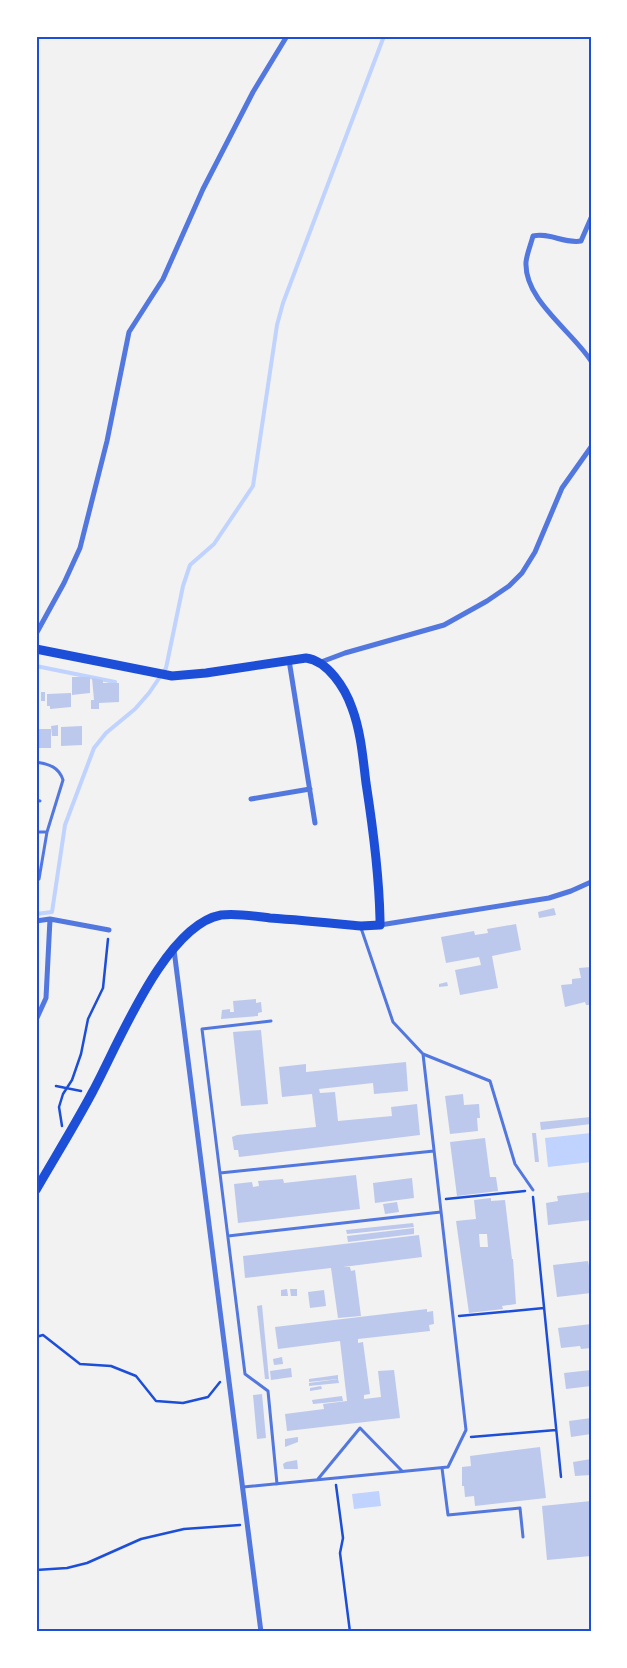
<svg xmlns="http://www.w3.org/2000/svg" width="627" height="1668" font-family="'Golos Text',sans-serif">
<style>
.water{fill:#bfd3fe}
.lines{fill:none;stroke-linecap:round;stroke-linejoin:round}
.stream{stroke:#bfd3fe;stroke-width:4}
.building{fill:#bdc9ec;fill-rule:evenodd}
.path{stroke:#1d4ed8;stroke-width:2.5}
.service{stroke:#5277de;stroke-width:3}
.minor{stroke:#5277de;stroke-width:5}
.secondary{stroke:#1d4ed8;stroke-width:9}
.neatline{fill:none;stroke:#1d4ed8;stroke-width:2}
</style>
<rect width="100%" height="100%" fill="#f2f2f2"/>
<path class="water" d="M591 1133V1162L548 1167 545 1138Z
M379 1491 381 1506 354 1509 352 1494Z"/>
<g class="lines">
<path class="stream" d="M36 666 115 682
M36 914 52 912 65 825 94 748 106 733 135 709 149 693 166 668 183 586 190 565 214 544 253 486 277 325 283 303 384 36"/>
</g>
<path class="building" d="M72 677H90V693L72 695Z
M92 678 103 680V683H119V702L99 703V709H91V700H94Z
M41 692H45V701H41Z
M71 693V707L50 709V706H47V694Z
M58 725V736H52L51 726Z
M82 726V745L61 746V727Z
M40 729H51V748H36V730Z
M554 908 556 915 539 918 538 912Z
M516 924 521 950 492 956 498 988 460 995 455 970 481 965 479 957 446 963 441 937 474 931 475 935 488 933 487 929Z
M591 967V1005H586L585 1002 565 1007 561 985 572 984V979L581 978 579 968Z
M447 982 448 986 439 987V984Z
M256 999V1003L261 1002 262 1012 258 1013V1016L221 1019 222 1010 230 1009V1012H234L233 1001Z
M261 1030 268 1104 241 1106 233 1032Z
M406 1062 408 1091 374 1094 373 1083 319 1089 320 1093 335 1092 338 1121 392 1116 391 1107 417 1104 420 1135 239 1157 238 1150H234L232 1137 237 1135 316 1127 312 1094 282 1097 279 1067 306 1064V1072Z
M463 1094 464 1105 479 1104 480 1118H477L478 1131 450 1134 445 1096Z
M591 1117V1124L541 1130 540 1122Z
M532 1133H536L539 1162H535Z
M485 1138 490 1177H496L498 1191 457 1196 450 1142Z
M356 1175 360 1209 238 1223 234 1184 252 1182 253 1187 259 1186 258 1181 283 1179 284 1183Z
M412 1178 414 1198 375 1203 373 1183Z
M591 1192V1220L548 1225 546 1203 558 1201 557 1196Z
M491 1198V1201L505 1200 512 1259H513L516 1304 502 1306 503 1309 469 1313 456 1221 476 1219 474 1200ZM479 1234H487L488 1247H480Z
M397 1202 399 1212 385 1214 383 1204Z
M413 1223 414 1227 347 1234 346 1230Z
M414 1228V1234L348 1242 347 1236Z
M419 1235 422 1257 343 1267H350L351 1271 355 1270 361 1316 338 1318 331 1268 245 1278 243 1256Z
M588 1261 589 1266H591V1293L557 1297 553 1265Z
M287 1289 288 1296H281V1290Z
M290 1289H297V1296H291Z
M324 1290 326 1306 310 1308 308 1292Z
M262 1305 269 1379H265L257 1306Z
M427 1309V1312L433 1311 434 1324 429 1325 430 1331 358 1339V1343L363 1342 370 1394 364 1395V1399L381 1397 378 1371 394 1370 400 1418 287 1431 285 1414 324 1409 323 1404 347 1401 340 1341 278 1349 275 1327Z
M591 1324V1348L581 1349 580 1346 561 1348 558 1328Z
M282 1357 283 1364 274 1365 273 1359Z
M291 1368 292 1377 271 1380 270 1371Z
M591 1370V1386L566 1389 564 1373Z
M338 1375V1379L309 1382V1379Z
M338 1379 339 1383 309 1386V1383Z
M321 1386 322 1389 310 1391V1388Z
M262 1394 266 1438 257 1439 253 1395Z
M342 1396 343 1401 313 1404 312 1400Z
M591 1418V1434L571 1437 569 1421Z
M298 1437V1442L285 1447V1439Z
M540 1447 546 1498 475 1506 474 1496 465 1497 464 1486H462V1467L471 1466 470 1456Z
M591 1459V1475L575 1476 573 1462Z
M297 1460 298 1469H284L283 1464 286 1462Z
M591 1501V1556L547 1560 542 1506Z"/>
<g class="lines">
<path class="path" d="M56 1086 81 1091
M62 1126 59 1107 63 1094 72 1080 81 1054 88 1019 103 988 108 939
M533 1197 561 1477
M446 1199 525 1191
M459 1316 544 1308
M36 1337 43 1335 80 1364 111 1366 136 1376 156 1401 183 1403 208 1397 220 1382
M471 1437 556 1430
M336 1485 343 1538 340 1553 350 1632
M36 1570 67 1568 87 1563 141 1539 184 1529 240 1525"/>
<path class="service" d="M36 762C49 764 59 767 63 780L47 832 39 879 36 881
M36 800 40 801
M36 832H47
M271 1021 202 1029 245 1374 268 1391 277 1484
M423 1054 490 1081 515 1164 533 1190
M220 1173 434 1151
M228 1236 441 1212
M442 1468 448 1515 520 1508 523 1537
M318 1479 360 1428 402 1471
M243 1487 448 1467 466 1430 423 1054 393 1022 361 928"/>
<path class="minor" d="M591 218 581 241C564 244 549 232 533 236 531 244 527 253 526 262 524 300 572 331 591 361
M36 634 64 583 80 548 107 441 129 332 163 279 203 189 253 92 287 36
M289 660 315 823
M321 662 345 653 444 625 487 601 509 586 522 573 535 552 562 488 591 447
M251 799 310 789
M50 919 109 930
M36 921 50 919 46 998 36 1020
M380 925 549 898 571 891 591 882
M174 950 261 1632"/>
<path class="secondary" d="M36 649 172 676 206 673 306 658C328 661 345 688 352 708 361 732 363 759 366 783 373 828 379 873 380 919V925L361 926C330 923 300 920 270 918 254 916 237 913 221 915 165 925 118 1045 93 1091 75 1125 55 1157 36 1190"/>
</g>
<rect width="627" height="1668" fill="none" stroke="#ffffff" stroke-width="75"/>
<rect x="38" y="38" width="552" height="1592" class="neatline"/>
</svg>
